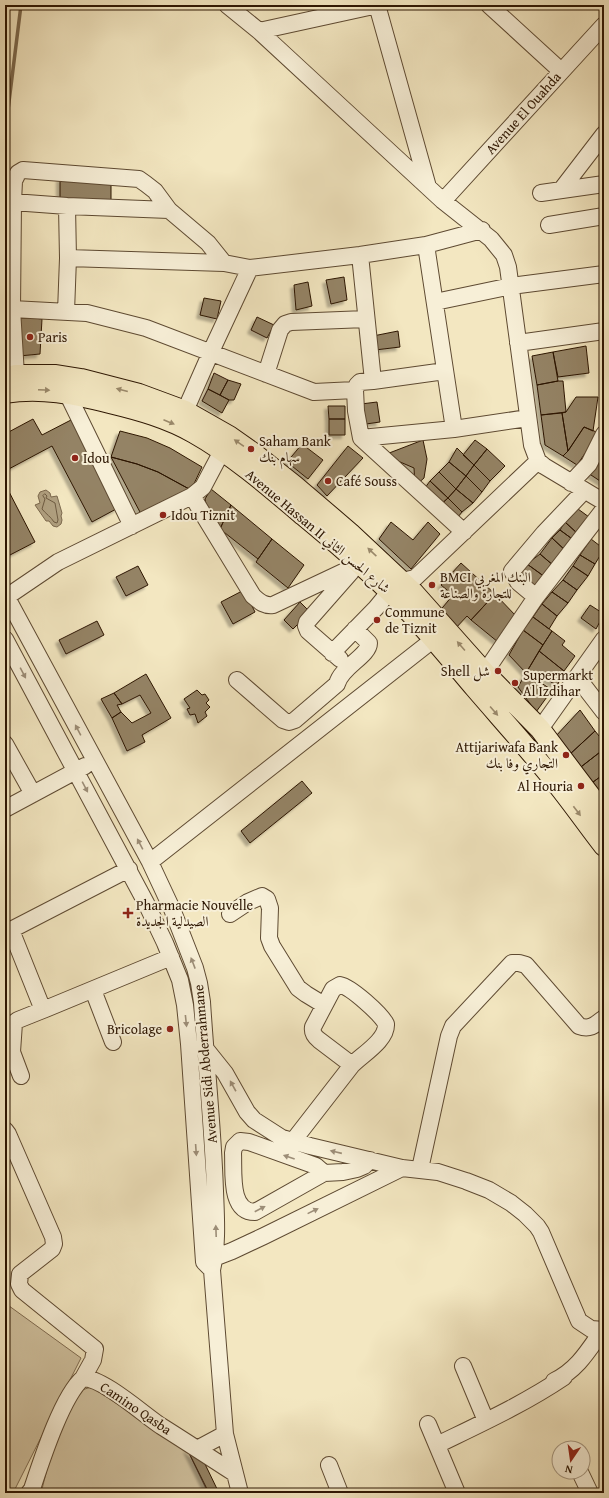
<svg xmlns="http://www.w3.org/2000/svg" width="609" height="1498" font-family="'Gentium Book Plus',Amiri,serif">
<style>
.green{fill:#d1c3a1;stroke:#7f6c52}
.water{fill:#b0a080;stroke:#7c694e}
.lines{fill:none;stroke-linecap:round;stroke-linejoin:round}
.shore{stroke:#6e5b41;stroke-width:1}
.stream{stroke:#7c694e;stroke-width:3.5}
.building{fill:#948365;stroke:#2d1602;filter:url(#shadow)}
.minor-casing{stroke:#5e4a32;stroke-width:18}
.major-casing{stroke:#2d1602;stroke-width:22}
.minor{stroke:#f7efd7;stroke-width:16}
.major{stroke:#f3e7c1;stroke-width:20}
.oneway{fill:#9a896b}
.oneway2{fill:#9c8d77}
.poi-dot{fill:#8f2418;stroke:#f7efd7;stroke-width:1.5}
.labels{text-anchor:middle;stroke-width:4;stroke-linejoin:round;paint-order:stroke}
.street-label{font-size:14px;fill:#2d1602;stroke:#f7efd7}
.poi-label{font-size:14px;fill:#2d1602;stroke:#f7efd7;text-anchor:start}
</style>
<defs>
<filter id="shadow"><feDropShadow dx="-3.5" dy="3.5" stdDeviation="1" flood-color="#0004"/></filter>
</defs>
<rect width="100%" height="100%" fill="#f3e7c1"/>
<filter id="stains"><feTurbulence type="fractalNoise" baseFrequency=".005" numOctaves="4"/><feColorMatrix values="0 0 0 0 .2 0 0 0 0 .09 0 0 0 0 .02 0 0 0 .5 -.17"/></filter>
<radialGradient id="worn" r=".72"><stop offset=".6" stop-color="#630" stop-opacity="0"/><stop offset="1" stop-color="#630" stop-opacity=".3"/></radialGradient>
<path class="green" d="M5 1303 81 1358 13 1493 5 1489Z
M91 1387 187 1449 208 1493H41L61 1414 79 1391Z"/>
<path class="water" d="M46 490 50 493 51 497 57 496 62 513 61 516 62 520 61 524 57 527 53 526 49 521H46L35 505 40 503 38 496 40 492Z"/>
<g class="lines">
<path class="shore" d="M45 494 47 496 46 498 55 503 58 520 57 523 54 522C51 517 46 514 42 509L45 499 43 496Z"/>
<path class="stream" d="M5 134 21 5"/>
</g>
<path class="building" d="M60 178 111 179V202L60 201Z
M344 277 347 300 331 304 326 280Z
M308 282 312 306 296 310 294 285Z
M204 298 221 301 217 319 200 315Z
M18 316 42 319 40 354 19 356Z
M257 317 274 325 267 338 251 330Z
M398 331 400 347 375 350 373 336Z
M586 346 589 373 558 377 553 352Z
M553 352 558 381 537 385 532 356Z
M214 373 228 380 220 395 208 389Z
M228 380 241 384 234 400H229L220 395Z
M558 381H563L566 412 541 415 537 385Z
M208 389 229 400 222 413 202 401Z
M576 397H598L593 431 584 427 568 451 562 413 566 412Z
M377 402 380 422 366 424 361 404Z
M328 406H345V419H329Z
M562 413 568 451 563 456 545 445 541 415Z
M33 419 42 435 71 420 118 508 92 522 52 446 5 471V434Z
M329 419H345V435H329Z
M584 427 599 433 577 465 563 456 568 451Z
M120 431 147 438 170 448 202 467 191 490 158 472 137 464 111 457Z
M423 440 427 459 424 478 415 486 414 468 384 455Z
M475 440 487 449 474 465 463 455Z
M302 444 323 460 308 479 287 462Z
M348 446 363 458 327 496 317 485Z
M457 448 474 465 466 476 449 462Z
M487 449 505 466 490 481 474 465Z
M602 456 604 458 603 483 588 473Z
M111 457 137 464 158 472 191 490 141 514Z
M449 462 466 476 456 489 439 472Z
M474 465 490 481 482 492 466 476Z
M439 472 456 489 448 498 430 481Z
M466 476 482 492 473 503 456 489Z
M430 481 448 498 438 507 422 492Z
M5 484 35 542 8 556 5 549Z
M211 489 231 505 220 529 208 515 205 499Z
M456 489 473 503 462 512 448 498Z
M448 498 462 512 454 522 438 507Z
M231 505 272 539 258 559 220 529Z
M578 509 589 517 578 534 565 522Z
M391 522 413 540 428 522 440 534 411 569 379 539Z
M565 522 578 534 575 541 560 530Z
M560 530 575 541 566 551 552 538Z
M552 538 566 551 554 566 540 554Z
M272 539 304 565 288 588 256 562Z
M591 539 604 549 595 564 580 555Z
M540 554 554 566 545 577 527 564Z
M580 555 595 564 588 576 573 566Z
M461 563 495 594 471 620 467 616 455 629 438 613 453 595 441 585Z
M527 564 545 577 535 590 518 574Z
M138 566 148 585 126 596 116 577Z
M573 566 588 576 577 590 563 580Z
M563 580 577 590 568 603 552 592Z
M244 590 255 612 233 624 221 602Z
M552 592 568 603 557 616 542 604Z
M495 594 516 616 498 642 471 620Z
M300 602 310 612 293 629 284 620Z
M542 604 557 616 549 629 533 617Z
M590 605 604 614 596 629 581 618Z
M533 617 552 631 543 645 523 630Z
M97 621 104 635 66 654 59 640Z
M523 630 543 645 526 673 509 655Z
M552 631 565 641 562 645 575 656 564 671 539 651Z
M539 651 564 671 557 686 542 676 538 681 526 673Z
M526 673 552 690 536 712 518 687Z
M146 674 171 718 142 735 145 742 127 751 112 718 121 712 132 723 151 713 140 695 122 704 114 693Z
M197 690 202 695 205 694 209 700 206 703 210 707 205 712 207 716 198 723 195 714 190 715 187 709 190 708 184 699Z
M114 693 122 704 117 705 121 712 112 718 101 699Z
M580 710 595 731 569 755 555 737Z
M595 731 604 742V749L577 770 569 755Z
M604 749V774L589 785 577 770Z
M604 774V799L589 785Z
M302 781 312 793 250 843 241 831Z
M187 1449 204 1462 219 1493H209Z"/>
<g class="lines">
<g class="minor-casing">
<path id="minor" d="M227 5 259 31 443 201 491 239 504 255 508 267 532 445 538 461 544 466 604 502
M377 5 428 187
M489 5 561 71
M259 31 378 5
M561 190 604 134
M541 193 604 184
M443 201 604 25
M13 202 67 206 169 210
M549 225 604 216
M426 245 454 429
M360 255 373 381 445 371
M68 258 224 263 250 268 360 255 426 245 482 230
M435 302 511 286 604 274
M12 309 87 313 146 328 314 392 355 390
M66 312 68 258 67 206
M518 343 604 331
M266 374 280 330 285 324 291 322 366 319
M373 381 360 382 357 385 355 390 356 411 361 438 464 532
M19 385 16 375 12 309 13 202 14 181 18 173 23 170 139 179 146 184 155 191 169 210 208 243 224 263
M67 393 132 526
M185 411 215 343 250 268
M361 438 454 429 528 418
M571 483 589 464 604 434
M192 496 253 596C260 602 264 606 273 605L360 564
M5 594 150 862 172 909 195 968 199 983 202 1002C206 1065 213 1128 215 1191 216 1217 218 1244 212 1270L225 1434 240 1493
M536 597 518 582 512 571 544 533 584 491
M5 598 58 562 192 496 203 487 222 451
M5 639 146 903 165 943 180 980 185 1005 189 1044 204 1262 212 1270
M332 653 376 608 390 591 402 581 415 578 538 461
M340 659 308 631 306 626 307 622 351 572
M577 677 604 712
M237 680 283 720 289 722 295 720 337 684C341 667 369 656 369 643L355 629
M479 681 536 597 604 509
M540 729 604 639
M5 744 33 794
M5 809 85 766
M150 862 434 639
M230 914 248 902 262 896 267 899 270 908 269 938 272 946 298 988 306 994 324 1005
M11 930 43 1010 171 957
M5 933 129 869
M93 990 113 1042
M202 1047 205 1048 225 1073 247 1112 254 1120 282 1138 310 1146 402 1168 438 1172 466 1181 489 1190 511 1203 525 1214 537 1226 541 1232 579 1321 591 1329 604 1330
M21 1076 12 1052 14 1023 18 1020 43 1010
M5 1130 8 1134 53 1237 54 1244 52 1249 20 1274 19 1284 22 1290 95 1349 93 1360 83 1378
M293 1141 352 1065 319 1040C314 1036 312 1033 313 1027L333 989 340 985C351 987 381 1014 386 1024 387 1040 363 1054 352 1065
M420 1169 449 1036 453 1026 512 963H519L526 965 579 1026C590 1030 595 1025 604 1018
M324 1173 316 1166 249 1142 240 1141 234 1147 233 1153C234 1172 229 1212 255 1212L324 1173 343 1172 357 1169 364 1166 370 1160
M206 1261 232 1251 264 1236 402 1168
M463 1366 486 1421
M554 1381C577 1370 588 1351 602 1331
M428 1424 457 1493
M437 1445C480 1424 524 1404 564 1377
M197 1449 225 1434
M329 1465 340 1493
M580 1472 590 1493
M29 1493 32 1489C41 1462 62 1396 83 1378 103 1378 143 1414 161 1426 185 1441 209 1457 234 1473"/>
</g>
<g class="major-casing">
<path id="major" d="M5 378 16 375H56L81 379 139 394 185 411 229 436 256 455 295 486 350 533 413 592 485 673 540 729 604 814
M5 393C41 387 74 394 110 403 139 410 168 418 194 433 233 455 270 487 304 516 333 540 362 565 389 591 420 621 447 655 475 688 500 717 525 745 549 774 569 798 586 823 604 846"/>
</g>
<use href="#minor" class="minor"/>
<use href="#major" class="major"/>
</g>
<defs><path id="oneway-solid" d="M-6-.8H1V-3.2L6.5 0L1 3.2V.8H-6Z"/></defs>
<g class="oneway">
<use href="#oneway-solid" transform="translate(44 390) rotate(3)"/>
<use href="#oneway-solid" transform="translate(122 390) rotate(-165)"/>
<use href="#oneway-solid" transform="translate(169 422) rotate(23)"/>
<use href="#oneway-solid" transform="translate(239 443) rotate(-145)"/>
<use href="#oneway-solid" transform="translate(372 552) rotate(-137)"/>
<use href="#oneway-solid" transform="translate(461 646) rotate(-131)"/>
<use href="#oneway-solid" transform="translate(494 711) rotate(49)"/>
<use href="#oneway-solid" transform="translate(577 811) rotate(53)"/>
</g>
<g class="oneway2">
<use href="#oneway-solid" transform="translate(23 673) rotate(62)"/>
<use href="#oneway-solid" transform="translate(78 730) rotate(-118)"/>
<use href="#oneway-solid" transform="translate(85 787) rotate(62)"/>
<use href="#oneway-solid" transform="translate(140 844) rotate(-118)"/>
<use href="#oneway-solid" transform="translate(193 963) rotate(-111)"/>
<use href="#oneway-solid" transform="translate(186 1021) rotate(84)"/>
<use href="#oneway-solid" transform="translate(233 1086) rotate(-119)"/>
<use href="#oneway-solid" transform="translate(196 1150) rotate(86)"/>
<use href="#oneway-solid" transform="translate(336 1152) rotate(-167)"/>
<use href="#oneway-solid" transform="translate(289 1157) rotate(-161)"/>
<use href="#oneway-solid" transform="translate(260 1209) rotate(-28)"/>
<use href="#oneway-solid" transform="translate(313 1211) rotate(-26)"/>
<use href="#oneway-solid" transform="translate(216 1231) rotate(-92)"/>
</g>
<g class="poi-dot">
<circle cx="30" cy="337" r="4"/>
<circle cx="251" cy="449" r="4"/>
<circle cx="75" cy="458" r="4"/>
<circle cx="328" cy="481" r="4"/>
<circle cx="163" cy="515" r="4"/>
<circle cx="432" cy="585" r="4"/>
<circle cx="377" cy="620" r="4"/>
<circle cx="498" cy="671" r="4"/>
<circle cx="515" cy="683" r="4"/>
<circle cx="566" cy="755" r="4"/>
<circle cx="581" cy="786" r="4"/>
<path d="M126 907h4v4h4v4h-4v4h-4v-4h-4v-4h4z"/>
<circle cx="170" cy="1029" r="4"/>
</g>
<g class="labels">
<g class="street-label">
<text transform="translate(523 113) rotate(-48)" y="5">Avenue El Ouahda</text>
<text transform="translate(318 531) rotate(40)" y="5">Avenue Hassan II شارع الحسن الثاني</text>
<text transform="translate(205 1064) rotate(-95)" y="5">Avenue Sidi Abderrahmane</text>
<text transform="translate(136 1408) rotate(34)" y="5">Camino Qasba</text>
</g>
<g class="poi-label">
<text x="38" y="342">Paris</text>
<text x="259" y="446">Saham Bank<tspan x="259" dy="16">سهام بنك</tspan></text>
<text x="83" y="463">Idou</text>
<text x="336" y="486">Café Souss</text>
<text x="171" y="520">Idou Tiznit</text>
<text x="440" y="582">BMCI البنك المغربي<tspan x="440" dy="16">للتجارة والصناعة</tspan></text>
<text x="385" y="617">Commune<tspan x="385" dy="16">de Tiznit</tspan></text>
<text x="490" y="676" text-anchor="end">Shell شل</text>
<text x="523" y="680">Supermarkt<tspan x="523" dy="16">Al Izdihar</tspan></text>
<text x="558" y="752" text-anchor="end">Attijariwafa Bank<tspan x="558" dy="16">التجاري وفا بنك</tspan></text>
<text x="573" y="791" text-anchor="end">Al Houria</text>
<text x="136" y="910">Pharmacie Nouvelle<tspan x="136" dy="16">الصيدلية الجديدة</tspan></text>
<text x="162" y="1034" text-anchor="end">Bricolage</text>
</g>
</g>
<rect width="609" height="1498" fill="none" stroke="#f3e7c1" stroke-width="20"/>
<rect x="6" y="6" width="597" height="1486" fill="none" stroke="#2d1602" stroke-width="2"/>
<rect x="10" y="10" width="589" height="1478" fill="none" stroke="#2d1602"/>
<g transform="translate(571 1460) rotate(193)"><circle r="19" fill="#f7efd7" stroke="#a69882"/>
<path d="M0-3L7 15L0 10L-7 15Z" fill="#8f2418"/>
<text y="-6" font-size="11" font-weight="bold" text-anchor="middle" fill="#2d1602">N</text>
</g>
<rect width="100%" height="100%" filter="url(#stains)"/>
<rect width="100%" height="100%" fill="url(#worn)"/>
</svg>
